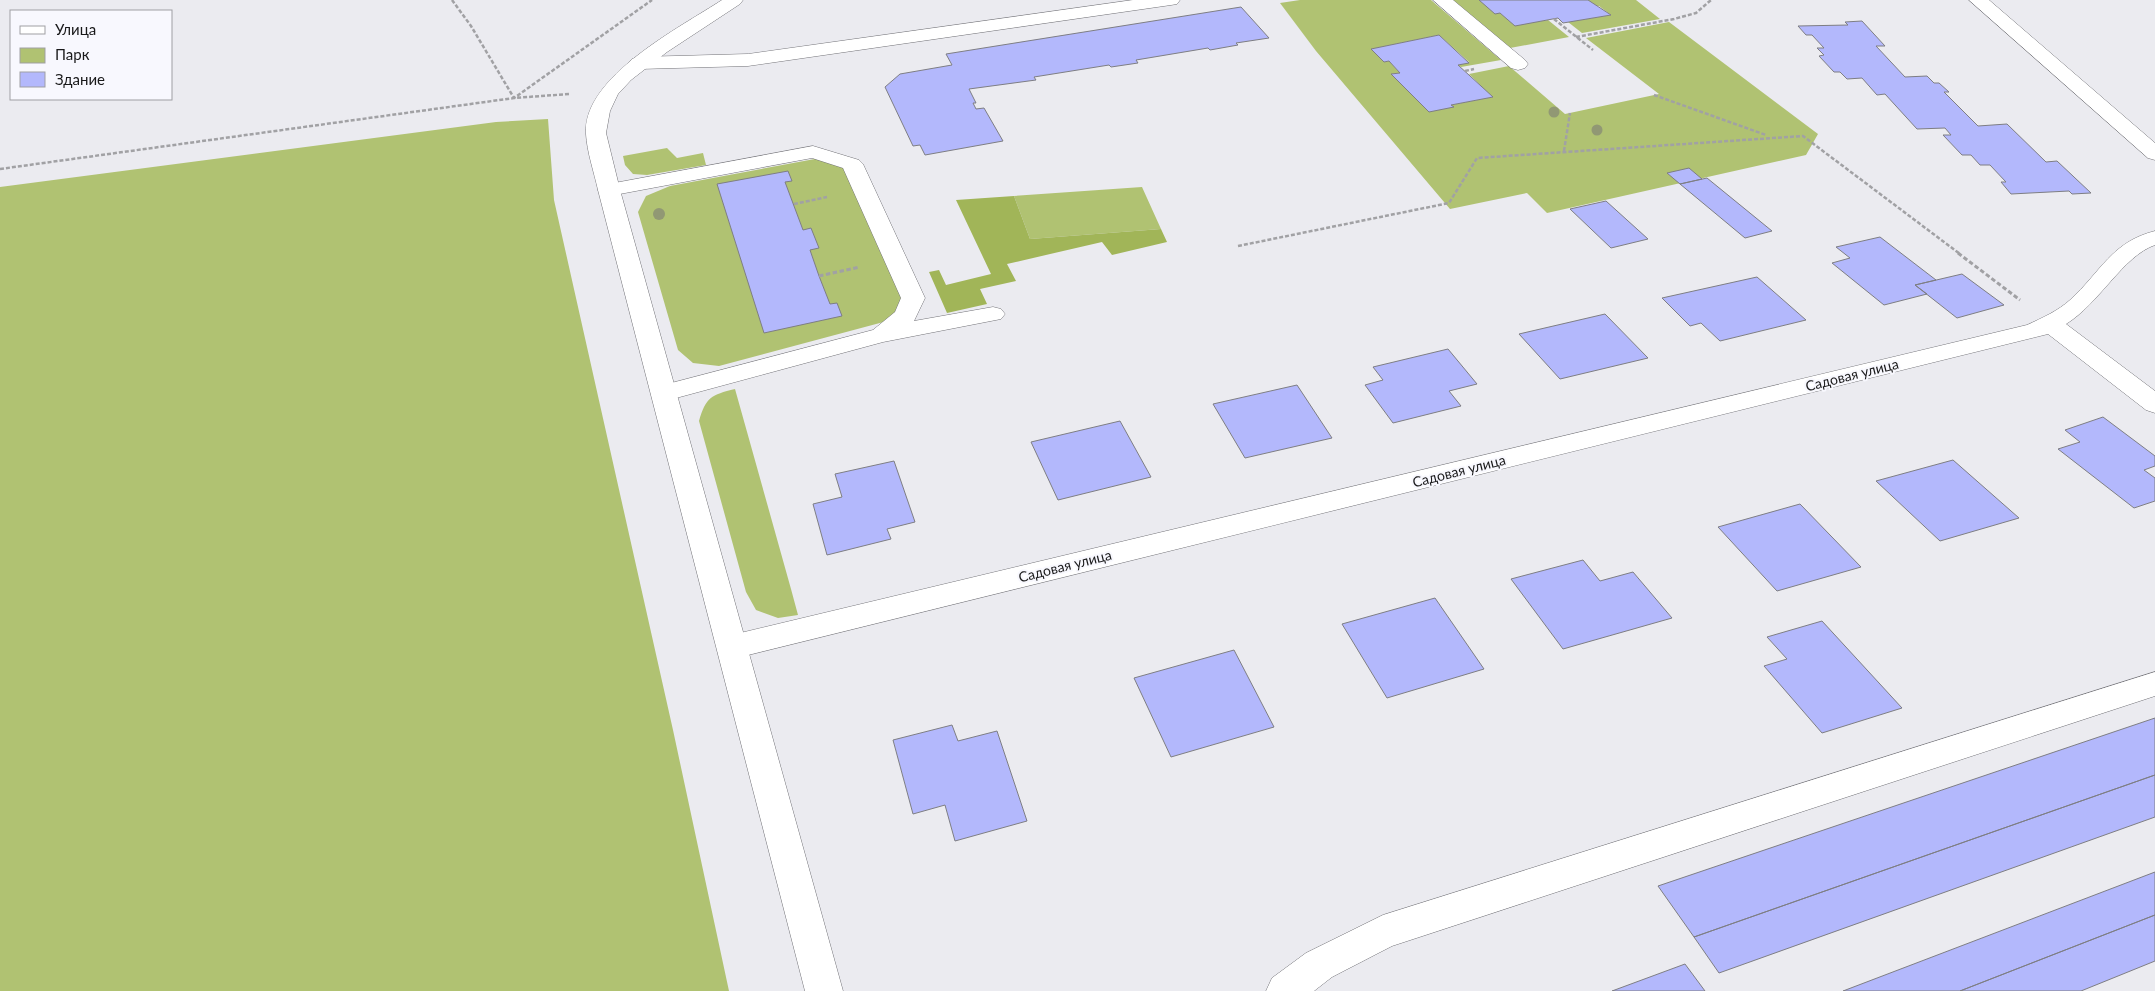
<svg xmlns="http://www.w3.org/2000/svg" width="2155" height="991" font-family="Lato,sans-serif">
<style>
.green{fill:#b0c272}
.forest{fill:#a1b558}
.building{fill:#b3b8fc;stroke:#7e7e83}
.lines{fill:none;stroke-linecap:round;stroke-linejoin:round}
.minor-casing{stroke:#737378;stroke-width:1}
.major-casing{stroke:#737378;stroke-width:1}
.path-far1{stroke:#a1a1a4;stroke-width:2.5;stroke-dasharray:4 2;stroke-linecap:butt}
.path{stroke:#a1a1a4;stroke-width:3;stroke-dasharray:4.5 2.5;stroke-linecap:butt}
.minor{fill:#fff;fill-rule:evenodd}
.major{fill:#fff;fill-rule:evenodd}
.tree{fill:#919874}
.labels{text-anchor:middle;stroke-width:4;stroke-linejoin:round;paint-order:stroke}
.street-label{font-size:14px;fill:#19191a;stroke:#f8f8fe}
</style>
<rect width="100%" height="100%" fill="#ebebf0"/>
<path class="green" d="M1300 0H1431L1501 60 1461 67 1458 65 1469 62 1439 35 1372 49 1384 62 1389 61 1400 73 1392 74 1453 107 1451 105 1492 97 1469 74 1509 66 1565 114 1659 94 1586 38 1669 22 1818 134 1806 155 1547 213 1527 193 1450 209 1316 51 1280 3Z
M1453 0H1479L1500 13 1515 25 1548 20 1569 37 1510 48Z
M1588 0H1636L1660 19 1582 33 1568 22 1611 15 1599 6H1595Z
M548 119 554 200 673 730 729 991H0V187L496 122Z
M667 148 677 158 703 153 706 165 647 175 633 174 625 165 623 156Z
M831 156 852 164 913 298 906 316 719 366 693 363 678 350 638 212 646 196 670 186Z
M1142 187 1161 229 1030 239 1014 196Z
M735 389 791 589 798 615 778 618 756 610 746 592 699 421C706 397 711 395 735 389Z"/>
<path class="forest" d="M1014 196 1030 239 1161 229 1167 242 1112 255 1102 242 1007 264 1016 281 980 289 987 304 947 313 929 272 939 270 946 285 991 274 956 200Z"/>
<path class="building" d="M1479 0H1588L1611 15 1563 23 1558 18 1515 26 1500 13 1495 14Z
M1241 7 1269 38 1236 43 1238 45 1210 50 1208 48 1136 60 1138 63 1111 67 1109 65 1034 77 1036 80 969 89 976 103H973L976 109 984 108 1003 141 925 155 920 145 913 146 885 87 900 74 952 65 946 54Z
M1862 21 1885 46H1876L1905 77 1927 76 1934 83H1939L1949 92H1944L1978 126 2007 124 2046 162 2057 161 2091 193 2072 194 2069 191 2011 194 2001 182H2006L1990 165H1980L1971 155H1962L1943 135H1951L1945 128 1917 129 1885 94 1877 95 1862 78 1847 79 1840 72H1834L1819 56 1824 55 1817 48H1824L1812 35H1806L1798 26 1848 25 1845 22Z
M1439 35 1469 63 1458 65 1493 97 1451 105 1454 107 1429 112 1391 74 1400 73 1389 61 1384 62 1371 49Z
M1689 168 1702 179 1680 184 1667 173Z
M788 171 792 181 785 182 803 230 811 228 819 248 810 250 819 276 830 304 837 303 842 316 764 333 717 184Z
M1707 178 1772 231 1745 238 1680 184Z
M1606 201 1648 239 1611 248 1570 209Z
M1880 237 1936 280 1915 285 1927 294 1884 305 1832 263 1850 258 1836 247Z
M1962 274 2004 305 1957 318 1915 285Z
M1757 277 1806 320 1720 341 1701 323 1690 326 1662 298Z
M1605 314 1648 358 1560 379 1519 334Z
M1448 349 1477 384 1449 391 1461 406 1393 423 1365 385 1383 380 1373 367Z
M1297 385 1332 438 1245 458 1213 404Z
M2103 417 2155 456V466L2144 470 2155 478V501L2134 508 2058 449 2080 442 2065 430Z
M1120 421 1151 477 1058 500 1031 442Z
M1953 460 2019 518 1940 541 1876 481Z
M894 461 915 522 887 529 891 539 827 555 813 504 842 497 835 474Z
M1800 504 1861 567 1777 591 1718 527Z
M1583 560 1600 581 1633 572 1672 618 1563 649 1511 579Z
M1435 598 1484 669 1387 698 1342 624Z
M1822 621 1902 708 1822 733 1764 666 1787 659 1767 637Z
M1234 650 1274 727 1171 757 1134 678Z
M2155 718V775L1694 937 1658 886Z
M952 725 958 741 997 731 1027 821 955 841 945 805 913 814 893 740Z
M2155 775V817L1719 973 1694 937Z
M2155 872V915L1960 991H1843Z
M2155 915V961L2081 991H1960Z
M1685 964 1705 991H1612Z"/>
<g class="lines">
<g class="minor-casing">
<path id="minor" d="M1133 0H1180L1177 4 1171 5 748 66 639 69 632 67 629 63 632 59 639 57 748 54Z
M1433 0H1453L1525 60 1528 64 1525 68 1518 70 1511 68Z
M1969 0H1989L2155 143V160L2148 158Z
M813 146 859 160 863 164 925 298 914 321 993 307 1001 309 1005 314 1001 319 883 342 665 401 656 399 652 393 656 387 873 330 895 312 901 298 843 168 812 158 609 196 601 195 598 190 601 185 609 184Z
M2155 231V245C2123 256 2099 304 2066 324L2155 391V413L2146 410 2048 334 732 659 721 655 717 647 721 639 732 635 2027 325C2042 318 2058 311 2070 300 2101 272 2111 242 2155 231Z
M2155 672V696L1392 946 1332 977 1314 991H1266L1272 978 1306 953 1383 915Z"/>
</g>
<g class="major-casing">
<path id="major" d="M722 0H743L740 4 667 52 631 80 618 94 610 111 606 133 620 190 843 991H805L598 190C594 172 587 152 586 134 582 77 681 27 722 0Z"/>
</g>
<path class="path-far1" d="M452 0 471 26 514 98 652 0
M1554 19 1593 50
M1576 37 1674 19 1696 13 1711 0
M1465 71 1474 69
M1654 95 1766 135
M1564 151 1570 113
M0 169 514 98 569 94
M794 204 827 197
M1238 246 1449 203 1477 158 1803 136 1960 254"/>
<path class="path" d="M1958 253 2020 300
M819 276 860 267"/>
<use href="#minor" class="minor"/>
<use href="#major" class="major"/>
</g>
<g class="tree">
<circle cx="1554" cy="112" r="5.5"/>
<circle cx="1597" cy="130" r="5.5"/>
<circle cx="659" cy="214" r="6"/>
</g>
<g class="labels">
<g class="street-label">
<text transform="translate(1852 375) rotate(-14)" y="5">Садовая улица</text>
<text transform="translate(1459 471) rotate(-14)" y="5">Садовая улица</text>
<text transform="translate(1065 566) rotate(-14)" y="5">Садовая улица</text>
</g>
</g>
<rect x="10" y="10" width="162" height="90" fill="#f8f8fe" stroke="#9f9fa3"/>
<rect x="20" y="26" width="25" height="8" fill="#ffffff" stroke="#9f9fa3"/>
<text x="55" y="35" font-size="15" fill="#19191a">Улица</text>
<rect x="20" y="48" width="25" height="15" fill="#b0c272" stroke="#9f9fa3"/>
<text x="55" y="60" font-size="15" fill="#19191a">Парк</text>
<rect x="20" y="72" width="25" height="15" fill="#b3b8fc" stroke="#9f9fa3"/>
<text x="55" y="85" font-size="15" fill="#19191a">Здание</text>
</svg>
